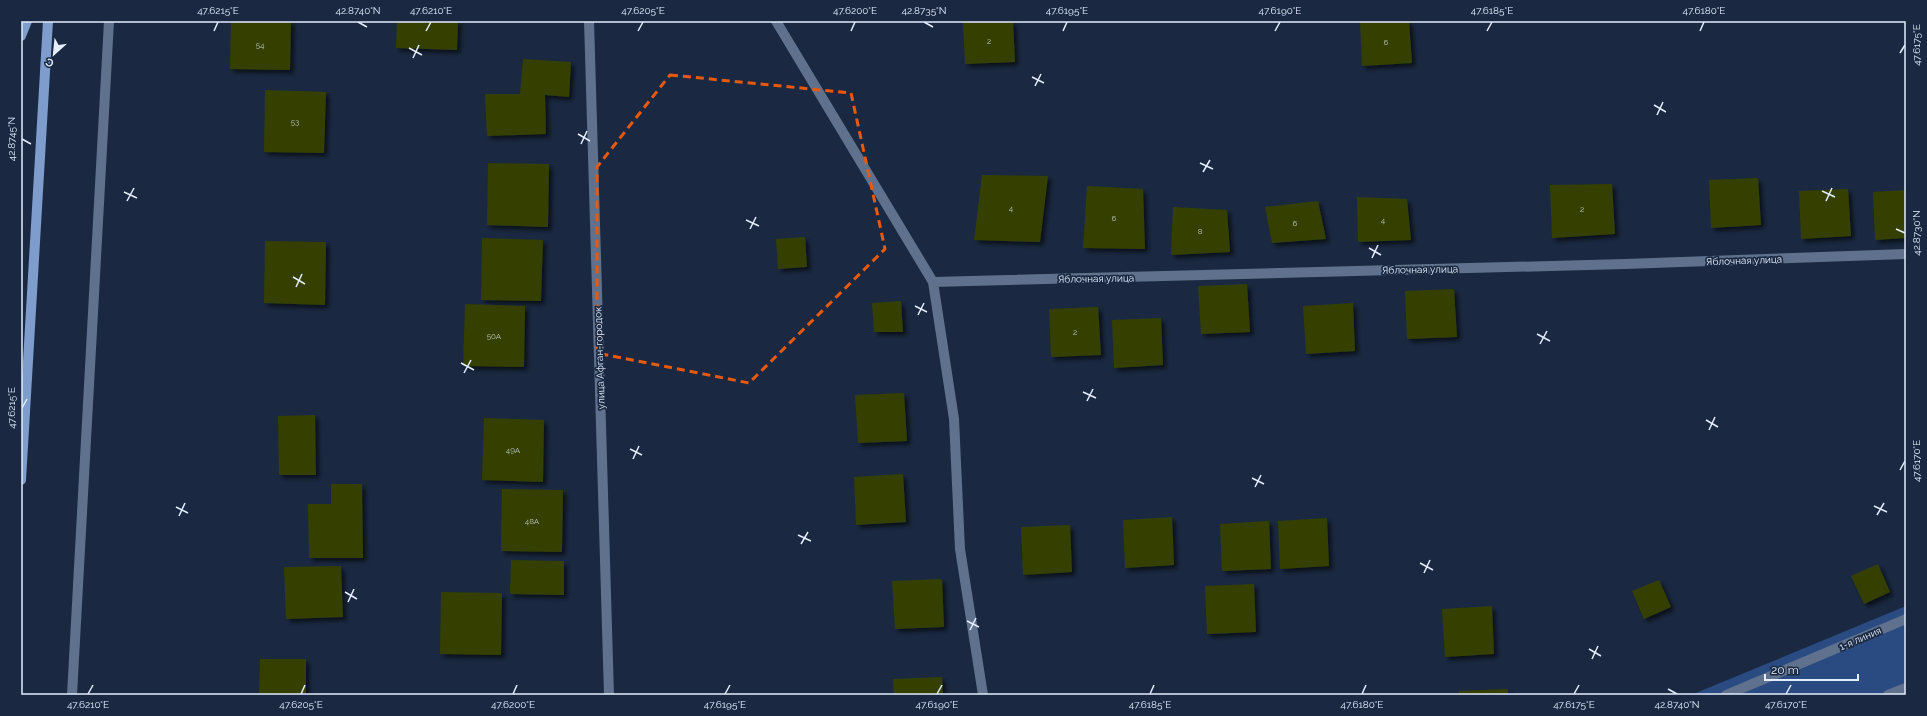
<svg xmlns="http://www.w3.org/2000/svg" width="1927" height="716" font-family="Raleway,sans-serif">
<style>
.green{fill:#294b81}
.building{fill:#344005;filter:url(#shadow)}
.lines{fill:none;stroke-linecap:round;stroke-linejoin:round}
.lane{stroke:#5f718c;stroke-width:10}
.street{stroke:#5f718c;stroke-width:10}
.primary{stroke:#7e9ccc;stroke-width:10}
.marked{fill:none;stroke:#e8590c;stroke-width:3;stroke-dasharray:8 5;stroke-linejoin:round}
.ticks{fill:none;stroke:#e4eefe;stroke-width:1.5}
.labels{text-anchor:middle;stroke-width:3.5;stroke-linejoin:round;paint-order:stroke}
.number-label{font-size:8px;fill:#b8c2c0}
.street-label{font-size:10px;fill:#e4eefe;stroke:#1a2941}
.neatline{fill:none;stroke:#e4eefe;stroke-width:1.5}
.ticks-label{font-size:10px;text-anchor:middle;fill:#e4eefe}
</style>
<defs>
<filter id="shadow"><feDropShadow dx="3.5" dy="3.5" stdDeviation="2" flood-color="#0009"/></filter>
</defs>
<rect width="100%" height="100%" fill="#1a2941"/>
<path class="green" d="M1906 606V695H1691Z"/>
<path class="building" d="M231 21H291L290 70 230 69Z
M397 21H458L457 50 396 48Z
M963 21H1013L1015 62 965 64Z
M1360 21H1409L1412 63 1362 66Z
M523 59 571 62 569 97 545 95 546 134 487 136 485 94H520Z
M265 90 326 92 324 153 264 152Z
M488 163 549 164 548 227 487 225Z
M982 175 1048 176 1040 242 974 240Z
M1758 178 1761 225 1711 228 1709 180Z
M1612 184 1615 234 1552 238 1550 185Z
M1087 186 1143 189 1145 249 1083 248Z
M1848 189 1851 236 1801 239 1799 191Z
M1906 190V238L1875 240 1873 192Z
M1357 197 1407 199 1411 240 1358 242Z
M1318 201 1326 239 1272 243 1265 207Z
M1173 207 1227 210 1230 252 1171 255Z
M805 237 807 267 778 269 776 239Z
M482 238 543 240 541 301 481 300Z
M265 241 326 242 325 305 264 303Z
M1247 284 1250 332 1201 334 1198 286Z
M1454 289 1457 337 1407 339 1405 291Z
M901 301 903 332H874L872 303Z
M1353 303 1355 351 1306 354 1303 306Z
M465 304 525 306 524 367 463 366Z
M1098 307 1101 355 1051 357 1049 309Z
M1161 318 1163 365 1114 368 1112 320Z
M904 393 907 441 858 443 855 395Z
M315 415 316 475H279L278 416Z
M484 418 544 420 543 482 482 480Z
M903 474 906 522 856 525 854 477Z
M331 484H362L363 558H309L308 504H331Z
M502 489 563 490 562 552 501 551Z
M1172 517 1174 565 1125 568 1123 520Z
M1327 518 1329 566 1280 569 1278 521Z
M1269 521 1271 569 1222 571 1220 524Z
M1070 525 1072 572 1023 575 1021 527Z
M511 560 564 561V595L510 594Z
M1878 564 1890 592 1864 604 1851 576Z
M341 566 343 617 286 619 284 567Z
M942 579 944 627 895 629 892 581Z
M1659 580 1671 607 1644 619 1632 591Z
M1254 584 1256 632 1207 634 1205 586Z
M441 592 502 593 501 655 440 654Z
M1492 606 1494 654 1445 657 1442 609Z
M260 659H306V695H259Z
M942 677 943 695H894L893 679Z
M1508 689V695H1459V691Z"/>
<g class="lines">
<path class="lane" d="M1888 695 1906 688"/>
<path class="street" d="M589 21 609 695
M776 21 933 282 954 419 960 549 983 695
M933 282 1625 264 1906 254
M72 695 109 21
M1726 695 1906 619"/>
<path class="primary" d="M21 36 27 21
M21 480 48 21"/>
</g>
<path class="marked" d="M670 75 851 93 885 249 749 383 597 353V167Z"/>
<path class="ticks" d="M358 22 367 27M924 22 933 27M214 31 218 22M426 31 431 22M638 31 643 22M851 31 855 22M1063 31 1067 22M1275 31 1280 22M1487 31 1492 22M1700 31 1704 22M409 48 422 55M1900 53 1905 45M413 58 419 45M1032 77 1044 83M1035 86 1041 74M1654 105 1666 112M1657 115 1663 102M578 134 590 141M22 139 31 144M581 144 587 131M1200 163 1213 169M1203 172 1210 160M1822 191 1835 197M124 192 137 198M127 201 134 188M1826 201 1832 188M746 220 759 226M750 229 756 217M1896 229 1905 233M1369 248 1381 255M1372 258 1378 245M293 277 305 284M296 287 302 274M915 306 927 312M918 315 924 303M1537 334 1550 341M1540 344 1547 331M461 363 474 370M464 373 471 360M1083 392 1096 398M1087 401 1093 389M22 408 27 399M1706 420 1718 427M1709 430 1715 417M630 449 642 455M633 459 639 446M1900 470 1905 461M1252 478 1264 484M1255 487 1261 475M1874 506 1887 512M176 507 188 513M1877 515 1884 503M179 516 185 503M798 535 811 541M801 544 808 532M1420 563 1433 570M1424 573 1430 560M345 592 357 599M348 602 354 589M967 621 979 627M970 630 976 618M1589 649 1601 656M1592 659 1598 646M1668 689 1677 694M88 694 93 685M301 694 305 685M513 694 517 685M725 694 730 685M937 694 942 685M1150 694 1154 685M1362 694 1366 685M1574 694 1579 685M1786 694 1791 685"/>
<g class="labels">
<g class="number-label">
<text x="989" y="44">2</text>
<text x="1386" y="45">6</text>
<text x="260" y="48">54</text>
<text x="295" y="125">53</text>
<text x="1011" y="211">4</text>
<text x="1582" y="212">2</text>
<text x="1114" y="221">6</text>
<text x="1383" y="223">4</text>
<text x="1295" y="226">6</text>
<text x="1200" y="234">8</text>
<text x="1075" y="335">2</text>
<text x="494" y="339">50А</text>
<text x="513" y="453">49А</text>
<text x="532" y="524">48А</text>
</g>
<g class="street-label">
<text transform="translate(1744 260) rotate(-2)" y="4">Яблочная улица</text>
<text transform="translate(1420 269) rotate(-1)" y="4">Яблочная улица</text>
<text transform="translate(1096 278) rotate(-1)" y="4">Яблочная улица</text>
<text transform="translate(599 358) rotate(-92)" y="4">улица Афган-городок</text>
<text transform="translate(1860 638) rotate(-23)" y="4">1-я линия</text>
</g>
</g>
<rect width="1927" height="716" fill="none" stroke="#1a2941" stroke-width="44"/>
<g transform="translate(54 54) rotate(207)" stroke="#1a2941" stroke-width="3" paint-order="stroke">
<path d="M0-3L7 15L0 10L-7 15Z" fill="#e4eefe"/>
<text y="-6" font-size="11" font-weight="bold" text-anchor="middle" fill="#e4eefe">С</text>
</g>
<path d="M1765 674v6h93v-6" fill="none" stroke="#e4eefe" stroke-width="2"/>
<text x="1771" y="674" font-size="12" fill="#e4eefe" stroke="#1a2941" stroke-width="3" paint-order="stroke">20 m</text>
<rect x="22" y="22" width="1883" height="672" class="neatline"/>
<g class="ticks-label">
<text x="218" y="14">47.6215°E</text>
<text x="358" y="14">42.8740°N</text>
<text x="431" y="14">47.6210°E</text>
<text x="643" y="14">47.6205°E</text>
<text x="855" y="14">47.6200°E</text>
<text x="924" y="14">42.8735°N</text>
<text x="1067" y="14">47.6195°E</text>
<text x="1280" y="14">47.6190°E</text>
<text x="1492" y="14">47.6185°E</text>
<text x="1704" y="14">47.6180°E</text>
<text transform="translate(1916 45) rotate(-90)" y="4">47.6175°E</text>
<text transform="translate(11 139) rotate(-90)" y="4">42.8745°N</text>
<text transform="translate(1916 233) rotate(-90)" y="4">42.8730°N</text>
<text transform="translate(11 408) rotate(-90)" y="4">47.6215°E</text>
<text transform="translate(1916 461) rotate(-90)" y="4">47.6170°E</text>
<text x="88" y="708">47.6210°E</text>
<text x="301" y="708">47.6205°E</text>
<text x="513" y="708">47.6200°E</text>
<text x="725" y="708">47.6195°E</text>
<text x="937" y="708">47.6190°E</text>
<text x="1150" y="708">47.6185°E</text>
<text x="1362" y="708">47.6180°E</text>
<text x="1574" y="708">47.6175°E</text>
<text x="1677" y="708">42.8740°N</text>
<text x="1786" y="708">47.6170°E</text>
</g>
</svg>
